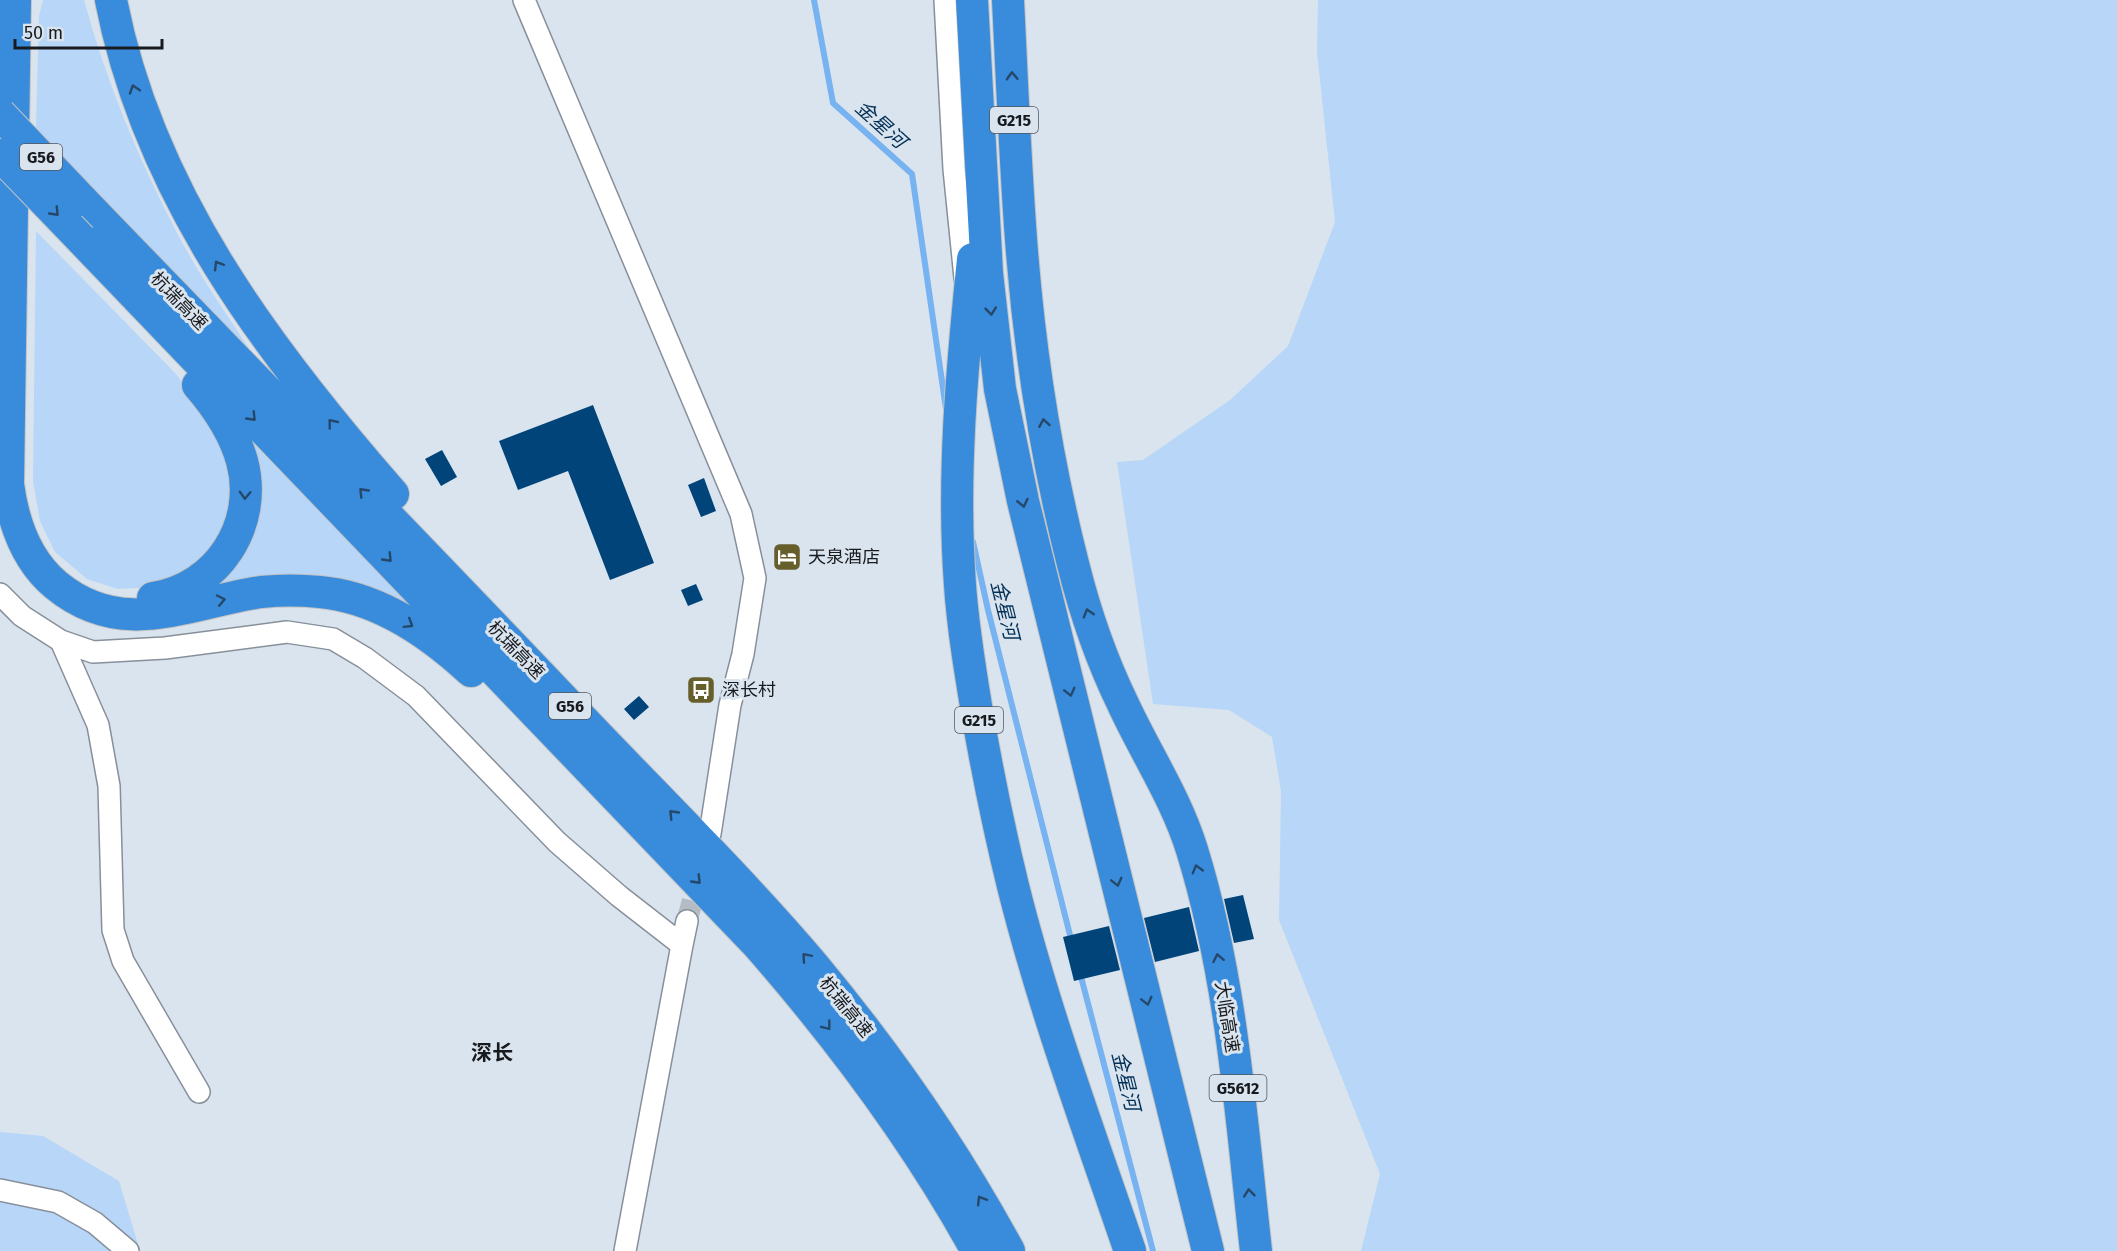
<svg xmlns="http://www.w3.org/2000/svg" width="2117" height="1251" font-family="'Fira Sans','Noto Sans SC',sans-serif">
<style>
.green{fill:#b8d6f7}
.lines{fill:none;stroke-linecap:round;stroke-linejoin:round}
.stream{stroke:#77b2f1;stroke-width:6}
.building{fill:#00447a}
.minor-tunnel{stroke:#b3bcc4;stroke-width:21;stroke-dasharray:21 10;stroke-linecap:butt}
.minor-casing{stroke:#87909a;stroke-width:24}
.highway-casing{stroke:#c3c3c4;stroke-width:34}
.minor{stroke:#fff;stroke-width:21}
.highway{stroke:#398cdb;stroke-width:32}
.highway-bridge-casing{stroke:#c3c3c4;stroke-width:34;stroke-linecap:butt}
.highway-bridge{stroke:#398cdb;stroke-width:32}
.oneway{stroke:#25486a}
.labels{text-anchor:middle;stroke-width:6;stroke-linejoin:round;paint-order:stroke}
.shield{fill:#dae4ee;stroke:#52575c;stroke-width:1.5}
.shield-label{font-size:16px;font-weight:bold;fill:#171a1e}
.street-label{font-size:18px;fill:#171a1e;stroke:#dae4ee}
.poi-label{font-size:18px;fill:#171a1e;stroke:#dae4ee;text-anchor:start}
.water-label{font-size:20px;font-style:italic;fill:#022f56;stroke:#dae4ee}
.quarter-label{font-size:21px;font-weight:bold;fill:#171a1e;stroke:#dae4ee}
</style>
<rect width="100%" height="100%" fill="#dae4ee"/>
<path class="green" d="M43 0H84C106 81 138 158 177 233 199 275 228 316 254 356L75 172 36 128 39 16Z
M1318 0H2117V1251H1361L1380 1174 1279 920 1281 791 1272 737 1229 710 1153 704 1117 462 1143 460 1230 400 1288 346 1335 222 1317 52Z
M36 231 176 374 222 439 234 502 220 540 187 575 158 587 118 589 87 579 55 552 40 521 33 481Z
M244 434 408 603 405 608 207 590 237 556Z
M0 1132 43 1136 119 1181 140 1251H0Z"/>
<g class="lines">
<path class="stream" d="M814 0 833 103 912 174 946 409
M973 542 988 610 1072 943
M1080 973 1153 1251"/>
</g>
<path class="building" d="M593 405 654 563 610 580 568 471 518 490 499 441Z
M442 450 457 477 441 486 425 459Z
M704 478 716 511 701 517 688 485Z
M696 584 703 600 688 606 681 590Z
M639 696 649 707 634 720 624 709Z
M1243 895 1254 939 1234 943 1224 899Z
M1189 907 1199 951 1155 962 1144 918Z
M1109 926 1120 970 1074 981 1063 937Z"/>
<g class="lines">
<path class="minor-tunnel" d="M687 921 700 872"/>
<g class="minor-casing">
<path id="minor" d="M524 0 741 514 755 578 743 654 730 705 710 834
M945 0 954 169 965 278
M0 594 22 616 61 641 93 652 165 648 287 632 333 639 365 658 416 696 557 842 619 896 682 945 625 1251
M61 641 98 725 109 786 113 930 123 961 199 1092
M682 945 687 921
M0 1190 58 1202 95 1223 128 1251"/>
</g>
<g class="highway-casing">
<path id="highway" d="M15 0 8 484C13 522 26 560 56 585 123 640 187 603 261 592 281 590 300 590 320 592 377 597 430 633 471 671
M111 0C148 192 267 350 393 494
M972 0 987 273 1000 389 1023 501 1208 1251
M1008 0C1012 80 1015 159 1021 239 1029 348 1046 458 1073 564 1085 612 1101 659 1123 704 1145 752 1176 798 1192 850 1232 979 1241 1117 1256 1251
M82 200C249 373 417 545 582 719 660 801 741 880 814 966 888 1055 954 1150 1009 1251
M81 239 758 945C841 1040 916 1140 977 1251
M973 259C962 368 952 476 960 585 963 628 970 670 977 712 987 770 999 829 1013 886 1044 1010 1089 1131 1130 1251
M153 598C218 588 259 524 242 461 234 432 217 407 198 385"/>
</g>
<use href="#minor" class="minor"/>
<use href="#highway" class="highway"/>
<g class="highway-bridge-casing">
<path id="highway-bridge" d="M0 114 82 200
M0 155 81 239"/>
</g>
<use href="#highway-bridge" class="highway-bridge"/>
</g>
<defs><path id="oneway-chevron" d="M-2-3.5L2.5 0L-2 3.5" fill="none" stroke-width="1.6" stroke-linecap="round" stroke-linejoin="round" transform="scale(1.5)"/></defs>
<g class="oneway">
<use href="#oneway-chevron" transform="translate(1012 76) rotate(-93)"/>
<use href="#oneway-chevron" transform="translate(134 89) rotate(-108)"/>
<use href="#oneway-chevron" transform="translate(55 212) rotate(46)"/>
<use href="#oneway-chevron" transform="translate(218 265) rotate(-121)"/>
<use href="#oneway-chevron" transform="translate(991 311) rotate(84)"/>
<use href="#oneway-chevron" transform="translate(252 417) rotate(46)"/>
<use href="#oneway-chevron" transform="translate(332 423) rotate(-129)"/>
<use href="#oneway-chevron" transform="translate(1044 423) rotate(-100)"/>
<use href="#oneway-chevron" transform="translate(363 492) rotate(-134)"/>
<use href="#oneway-chevron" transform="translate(245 495) rotate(92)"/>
<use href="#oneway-chevron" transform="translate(1023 503) rotate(77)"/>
<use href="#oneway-chevron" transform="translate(388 558) rotate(46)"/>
<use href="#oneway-chevron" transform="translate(221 600) rotate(-12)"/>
<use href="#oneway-chevron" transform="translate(1088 613) rotate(-107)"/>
<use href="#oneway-chevron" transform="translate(409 624) rotate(32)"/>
<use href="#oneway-chevron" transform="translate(1070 692) rotate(76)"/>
<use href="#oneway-chevron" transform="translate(673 814) rotate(-134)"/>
<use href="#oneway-chevron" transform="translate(1197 869) rotate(-106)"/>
<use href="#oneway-chevron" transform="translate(697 880) rotate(46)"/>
<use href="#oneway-chevron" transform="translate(1117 882) rotate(76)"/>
<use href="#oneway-chevron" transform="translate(806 957) rotate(-131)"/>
<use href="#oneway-chevron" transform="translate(1218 958) rotate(-101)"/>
<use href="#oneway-chevron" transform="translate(1147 1001) rotate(76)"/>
<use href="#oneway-chevron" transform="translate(827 1026) rotate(52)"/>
<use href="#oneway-chevron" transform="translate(1249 1193) rotate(-96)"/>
<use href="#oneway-chevron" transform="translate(981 1200) rotate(-121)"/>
</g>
<defs>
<g id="hotel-square" transform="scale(1.5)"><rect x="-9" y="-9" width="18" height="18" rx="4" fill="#665e2b" stroke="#dae4ee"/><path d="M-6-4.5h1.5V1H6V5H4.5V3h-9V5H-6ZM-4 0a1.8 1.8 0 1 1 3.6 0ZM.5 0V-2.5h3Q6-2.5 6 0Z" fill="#fff"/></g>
<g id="bus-square" transform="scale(1.5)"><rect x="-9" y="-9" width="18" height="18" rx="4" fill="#665e2b" stroke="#dae4ee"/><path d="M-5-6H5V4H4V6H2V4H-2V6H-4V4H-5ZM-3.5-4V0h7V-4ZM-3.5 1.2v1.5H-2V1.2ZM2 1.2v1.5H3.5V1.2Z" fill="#fff"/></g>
</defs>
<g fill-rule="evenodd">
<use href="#hotel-square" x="787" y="557"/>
<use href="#bus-square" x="701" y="690"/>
</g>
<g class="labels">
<g class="shield">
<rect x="990" y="107" width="48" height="26" rx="4.5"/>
<rect x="20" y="144" width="42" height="26" rx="4.5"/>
<rect x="549" y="693" width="42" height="26" rx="4.5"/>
<rect x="955" y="707" width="48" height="26" rx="4.5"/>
<rect x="1209.5" y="1075" width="57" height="26" rx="4.5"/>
</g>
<g class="shield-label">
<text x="1014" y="126">G215</text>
<text x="41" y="163">G56</text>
<text x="570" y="712">G56</text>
<text x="979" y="726">G215</text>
<text x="1238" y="1094">G5612</text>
</g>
<g class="street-label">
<text transform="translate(179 301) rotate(46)" y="6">杭瑞高速</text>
<text transform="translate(516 650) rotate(46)" y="6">杭瑞高速</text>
<text transform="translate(846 1007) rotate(51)" y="6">杭瑞高速</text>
<text transform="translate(1227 1017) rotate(81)" y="6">大临高速</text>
</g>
<g class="poi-label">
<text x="808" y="563">天泉酒店</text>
<text x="722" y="696">深长村</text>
</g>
<g class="water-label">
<text transform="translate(881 124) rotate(42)" y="7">金星河</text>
<text transform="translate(1005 610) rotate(76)" y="7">金星河</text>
<text transform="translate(1126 1081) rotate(76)" y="7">金星河</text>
</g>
<g class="quarter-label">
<text x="492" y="1060">深长</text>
</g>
</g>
<path d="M15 39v9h147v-9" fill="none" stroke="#171a1e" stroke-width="3"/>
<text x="24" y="39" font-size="18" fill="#171a1e" stroke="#dae4ee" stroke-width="4.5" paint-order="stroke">50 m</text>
</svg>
